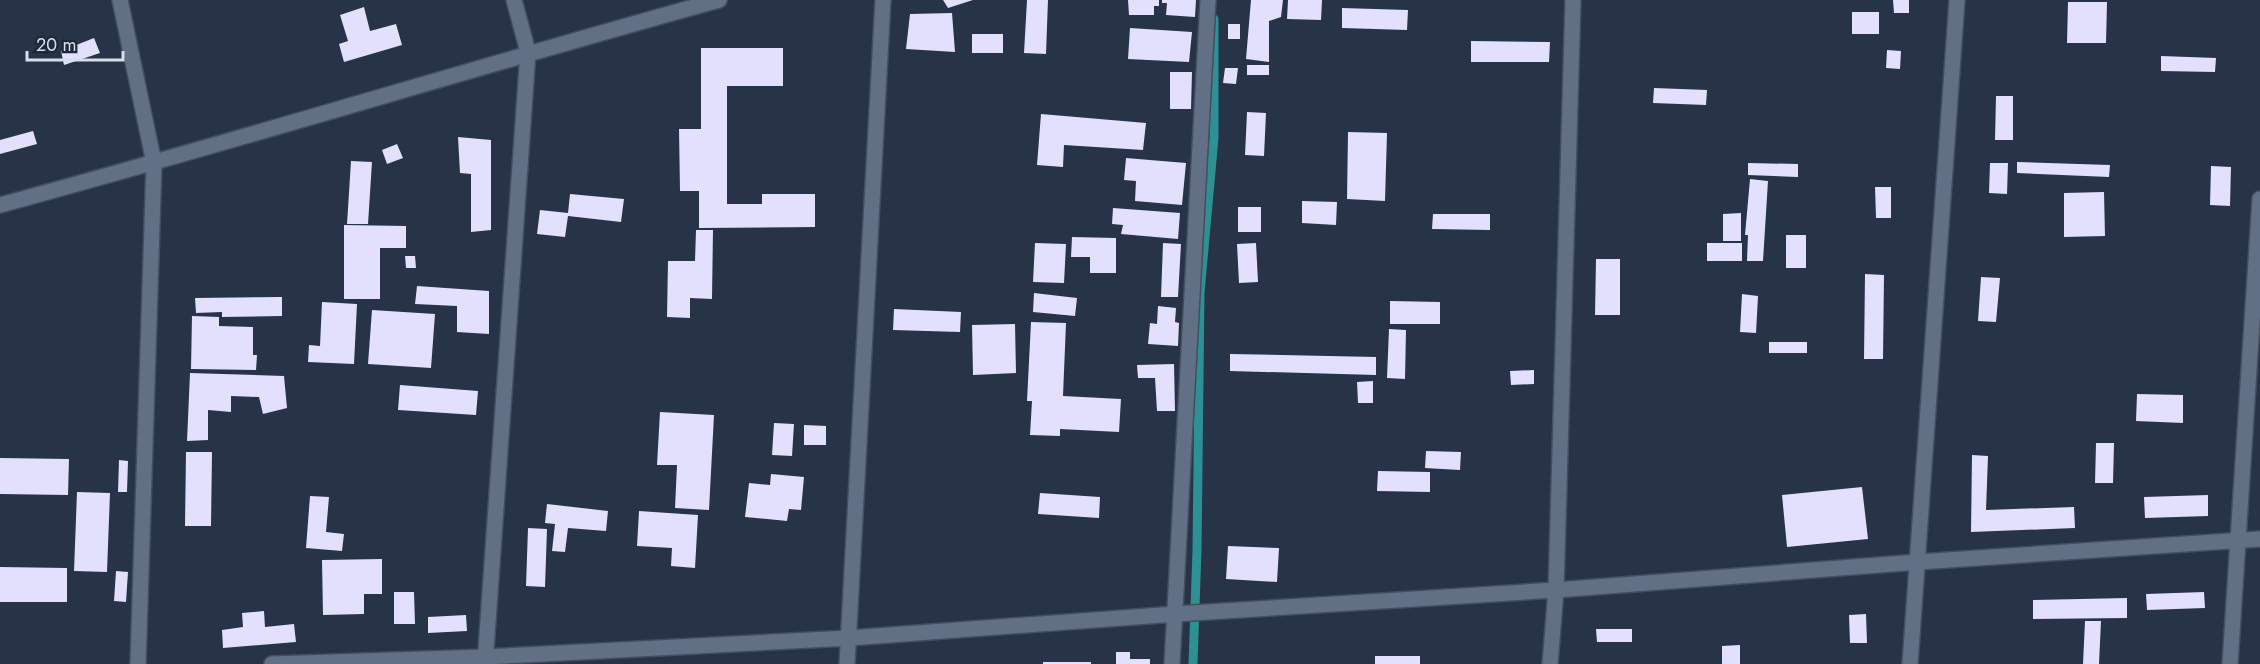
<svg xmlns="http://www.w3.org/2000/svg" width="2260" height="664" font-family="Jost,sans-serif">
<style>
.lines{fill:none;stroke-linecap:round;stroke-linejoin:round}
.stream{stroke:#2d9092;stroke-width:9}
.building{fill:#e2e0fc}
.minor-casing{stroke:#434e5d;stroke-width:18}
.minor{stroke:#627085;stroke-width:15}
</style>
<rect width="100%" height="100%" fill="#273346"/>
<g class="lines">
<path class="stream" d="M1193 664 1197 550 1200 293 1214 138V19"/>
</g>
<path class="building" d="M943 0H973L948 8Z
M1027 0H1048L1046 54 1024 53Z
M1128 0H1159V6H1154V15H1129Z
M1162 0H1196L1195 17 1166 15 1167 3H1162Z
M1251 0H1283L1281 17 1269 21V62L1246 59Z
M1288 0H1322L1321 20 1287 19Z
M1893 0H1909V13H1894Z
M2068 2H2107L2106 43H2067Z
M364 7 370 31 396 24 402 45 344 62 339 44 348 41 340 15Z
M1342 8 1408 10 1407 30 1342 28Z
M1852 12H1879V34H1852Z
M952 13 955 52 906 49 910 14Z
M1228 24H1240V39H1228Z
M1130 28 1192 32 1189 62 1128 59Z
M972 34H1003V53H972Z
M94 38 100 53 64 65 61 51Z
M1471 41 1550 42 1549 62H1471Z
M701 48H783V86H727V204H762V194H815V227L699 228V191H680L679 129H701Z
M1887 50 1901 51 1900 69 1886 68Z
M2161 56 2216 58 2215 72 2161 71Z
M1247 65H1269V75H1247Z
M1225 68H1238L1236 84 1223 83Z
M1170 72H1192L1191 109H1170Z
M1654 88 1707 90 1706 105 1653 103Z
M1996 96H2013V140H1995Z
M1247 112 1266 113 1264 156 1245 155Z
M1041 114 1146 123 1143 150 1064 145 1063 167 1037 165Z
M33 131 37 144 0 154V140Z
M1348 132 1387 133 1385 201 1347 199Z
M458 137 491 140V230L471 232V174L460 173Z
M397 144 403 158 387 164 382 150Z
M1126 158 1186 163 1182 205 1135 201 1136 181 1124 180Z
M351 161 372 162 368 224H347Z
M2017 162 2110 165 2109 177 2017 173Z
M1748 163 1798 164V177L1748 175Z
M1990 163H2008L2007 194 1989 193Z
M2211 166 2231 167 2230 206 2210 205Z
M1750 179 1768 181 1763 261H1747L1748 235H1745Z
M1875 187H1891V218H1876Z
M2104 192 2105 236 2064 237V193Z
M570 194 624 199 621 222 568 216 565 237 537 234 540 210 568 213Z
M1302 201 1337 202 1336 225 1302 223Z
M1238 207H1261V232H1238Z
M1113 208 1180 213 1178 239 1121 234 1123 225 1112 224Z
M1741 213V241H1723V214Z
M1433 214H1490V230L1432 229Z
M344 225 406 226V248H380V299H344Z
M696 230H713L712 299 690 298V318L667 317 668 261H695Z
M1786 235H1806V268H1786Z
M1072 237 1116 238V273H1090V257H1071Z
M1035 243 1066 244 1064 283 1033 282Z
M1163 243 1181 244 1178 297H1161Z
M1256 243 1258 282 1239 283 1237 244Z
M1707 243H1742V261H1707Z
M405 256H415L416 268H406Z
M1596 259H1620V315H1595Z
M1865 274 1884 275 1883 359H1864Z
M1981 277 2000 278 1996 322 1978 321Z
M417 286 489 291V334L457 332V306L415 304Z
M1034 293 1077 298 1075 316 1033 312Z
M1742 294 1758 296 1756 333 1740 332Z
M282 297V316L222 317V312L196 313 195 298Z
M1390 301 1440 302V324H1390Z
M322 302 357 304 354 364 308 362 309 345 320 346Z
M1158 306 1176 308 1175 322 1179 323 1178 346 1148 344 1150 323 1157 324Z
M894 309 961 312 960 332 893 330Z
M372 310 435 314 431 368 368 364Z
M192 316 219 317V326L253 327V355H257L256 370 191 369Z
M1031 322 1066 323 1063 396 1121 399 1119 432 1060 429V436L1030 435 1032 401H1027Z
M1015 324 1016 373 973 375 972 325Z
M1389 329 1406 330 1405 379 1387 378Z
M1769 342H1807V353H1769Z
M1230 354 1376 357V375L1230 371Z
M1174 364 1175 411H1157L1155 378H1138L1137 365Z
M1534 370V384L1511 385 1510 371Z
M190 373 284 376 287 408 263 414 259 397 231 396V412L208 410V440L187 441Z
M1373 381V403H1358L1357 382Z
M400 385 478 391 476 415 398 410Z
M2137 394 2183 395V423L2136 421Z
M660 412 714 415 709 510 675 508 677 465H657Z
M774 423 794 424 792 456 772 455Z
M804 425 826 426V445H804Z
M2096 443H2114L2113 483H2095Z
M1426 451 1461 452 1460 470 1425 468Z
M186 452H212L211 526H185Z
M1972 455 1988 456 1986 510 2074 507 2075 528 1971 532Z
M0 458 69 459 68 495 0 494Z
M119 460 128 461 127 492H118Z
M1378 471 1430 472V492L1377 491Z
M771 474 804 477 801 510 789 509 787 521 745 517 749 483 770 485Z
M1862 487 1868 539 1787 547 1782 495Z
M77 492 110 493 107 572 74 571Z
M1040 493 1100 497 1099 518 1038 514Z
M2208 495V516L2145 518 2144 497Z
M310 496 329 497 326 532 344 534 342 551 306 548Z
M547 504 608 511 606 531 568 528 565 552 552 551 555 524 545 523Z
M639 511 698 515 695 568 671 566 672 548 637 546Z
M528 528 547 529 545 587 526 586Z
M1228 546 1279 548 1277 582 1226 579Z
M382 559V594H364V614L323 615 322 560Z
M0 567 67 568V602H0Z
M116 571 128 572 126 602 114 601Z
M394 592H414L415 624H394Z
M2204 592 2205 608 2147 610 2146 594Z
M2127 598V618L2033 619V600Z
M264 611 265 627 294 624 296 642 223 648 222 630 243 627 242 613Z
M1866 614 1867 643H1850L1849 615Z
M466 615 467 631 428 633V617Z
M2085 621H2101L2099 664H2083Z
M1596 629H1632V642H1597Z
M1740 645V664H1722V646Z
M1116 652H1130V659H1150V664H1116Z
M1375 656H1420V664H1375Z
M1043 662H1091V664H1043Z"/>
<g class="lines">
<g class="minor-casing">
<path id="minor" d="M120 0 154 163 138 664
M0 205C241 140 479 66 719 0
M272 664 485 657 849 638 1176 614 1556 590 1918 562 2260 539
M485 664 528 52 514 0
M847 664 883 0
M1172 664 1208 0
M1550 664 1556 590 1573 0
M1910 664 1957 0
M2230 664 2260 199"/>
</g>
<use href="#minor" class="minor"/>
</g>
<path d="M27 51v9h96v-9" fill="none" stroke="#d7dfeb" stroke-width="3"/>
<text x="36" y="51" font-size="18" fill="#d7dfeb" stroke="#1d293b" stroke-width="4.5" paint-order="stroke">20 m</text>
</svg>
